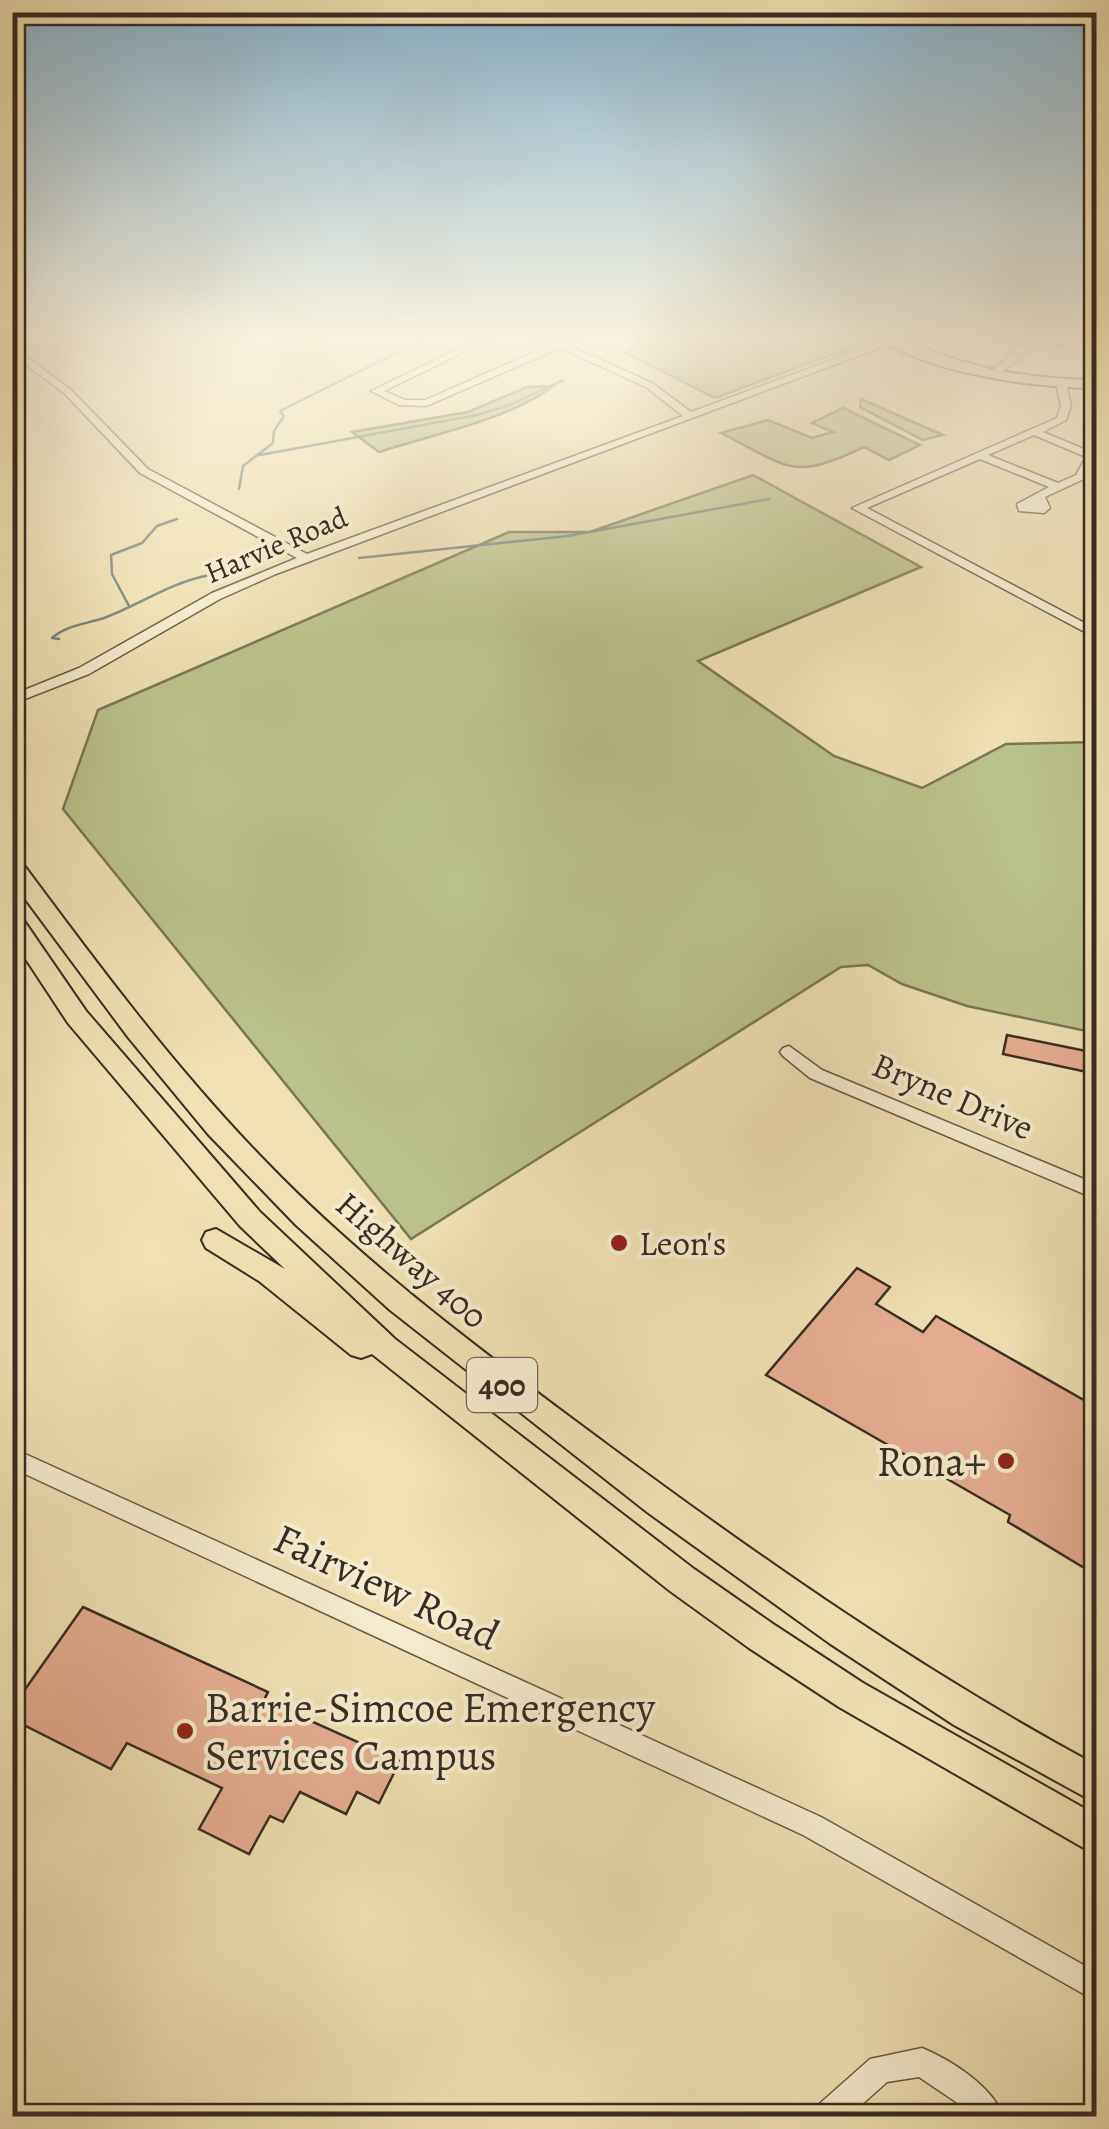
<svg xmlns="http://www.w3.org/2000/svg" width="1109" height="2129" font-family="Alegreya,serif">
<style>
.green{fill:#bbc28b;stroke:#7a7757;stroke-width:2.5}
.lines{fill:none;stroke-linecap:round;stroke-linejoin:round}
.stream{stroke:#75827b;stroke-width:2.5}
.building{fill:#e5ad92;stroke:#392c23;stroke-width:2.5}
.minor-casing{stroke:#675947;stroke-width:3}
.major-casing{stroke:#392c23;stroke-width:4}
.highway-casing{stroke:#392c23;stroke-width:4}
.minor{fill:#f5ebce;fill-rule:evenodd}
.major{fill:#f0e0b3;fill-rule:evenodd}
.highway{fill:#f0e0b3;fill-rule:evenodd}
.poi-dot{fill:#8f2418;stroke:#f5ebce;stroke-width:4}
.labels{text-anchor:middle;stroke-width:8;stroke-linejoin:round;paint-order:stroke}
.far-street-label{font-size:30px;fill:#392c23;stroke:#f5ebce}
.shield{fill:#f5ebce;stroke:#716556;stroke-width:2.5}
.shield-label{font-size:32px;font-weight:bold;fill:#392c23}
.street-label{font-size:35px;fill:#392c23;stroke:#f5ebce}
.poi-label{font-size:35px;fill:#392c23;stroke:#f5ebce;text-anchor:start}
.near-poi-label{font-size:42px;fill:#392c23;stroke:#f5ebce;text-anchor:end}
.near-street-label{font-size:42px;fill:#392c23;stroke:#f5ebce}
</style>
<rect width="100%" height="100%" fill="#f0e0b3"/>
<filter id="stains"><feTurbulence type="fractalNoise" baseFrequency=".002" numOctaves="4"/><feColorMatrix values="0 0 0 0 .2 0 0 0 0 .09 0 0 0 0 .02 0 0 0 .5 -.17"/></filter>
<radialGradient id="worn" r=".72"><stop offset=".6" stop-color="#630" stop-opacity="0"/><stop offset="1" stop-color="#630" stop-opacity=".3"/></radialGradient>
<path class="green" d="M645 336H860L869 341 715 398 626 353Z
M553 386C511 419 431 435 379 452L352 432 468 412 527 387Z
M861 399 943 435 923 440 860 407Z
M843 408 920 445 889 460 864 447C791 482 789 467 721 433L768 420 812 438 833 432 812 423Z
M753 475 921 567 698 661 834 756 922 788 1006 744 1096 742V1033L967 1006 902 984 868 965 841 967 411 1239 63 809 98 710 509 532H590Z"/>
<g class="lines">
<path class="stream" d="M33 336 60 352 56 356
M260 455 477 415 510 405 563 380
M239 489 243 466 273 443 274 431 284 416 280 411 430 336
M359 558 568 536 769 499
M129 606 112 574 111 555 142 543 157 526 177 519
M59 639 52 638C67 625 86 624 104 618 141 604 171 582 210 575
M12 676 18 672"/>
</g>
<path class="building" d="M1007 1035 1096 1053V1074L1003 1054Z
M857 1268 890 1287 876 1304 923 1332 936 1316 1096 1407V1563L1091 1572 1008 1522 1010 1515 766 1375Z
M83 1607 268 1692 264 1700 400 1761 379 1803 357 1792 346 1814 300 1792 283 1822 270 1816 249 1854 199 1829 222 1788 127 1743 111 1769 12 1719V1708Z"/>
<g class="lines">
<g class="minor-casing">
<path id="minor" d="M485 336H497L384 391 405 400H425L551 345 525 336C535 336 552 342 559 342 568 341 575 336 584 336L568 345 652 383 691 412 897 336H911L276 574 220 599 89 674 12 704V695L79 668 212 593 297 558 140 473 65 394 12 354V346L71 390 148 469 307 554 683 416 646 387 560 348 426 406 399 405 371 391Z
M1051 338 1065 343 1030 350 995 377 987 375 1020 347Z
M1061 380 1066 383 1071 406 1066 420 1043 432 1096 454V457L1084 479 1045 497 1050 508 1044 513 1019 511 1017 504 1049 487 980 459 867 508 1096 629V638L852 508 1057 418 1061 406 1056 383ZM1034 435 1086 457 1076 475 1058 483 988 455Z
M789 1046 822 1070 1096 1184V1199L810 1078 783 1056 780 1052 783 1048Z
M12 1448 821 1817 1096 1972V2001L803 1835 12 1468Z
M922 2048C951 2060 992 2086 1003 2116H969L956 2102 919 2077 887 2082 849 2116H812L817 2106 870 2059Z"/>
</g>
<g class="major-casing">
<path id="major" d="M874 336C905 336 935 354 964 362 1007 375 1051 379 1096 380V388C1029 387 931 374 874 336Z"/>
</g>
<g class="highway-casing">
<path id="highway" d="M12 859 20 860C98 965 176 1070 268 1164 370 1269 488 1356 605 1443 763 1560 923 1672 1096 1765V1803L954 1725 829 1643 647 1512 390 1310 296 1225 208 1134 128 1037 12 881Z
M12 913 20 915 86 1011 260 1212 395 1339 694 1569 773 1624 863 1683 1096 1815V1855L839 1707 749 1648 670 1591 372 1354 361 1358 351 1355 259 1281 206 1248 202 1240 206 1232 216 1229 285 1269 240 1226 68 1023 12 938Z"/>
</g>
<use href="#minor" class="minor"/>
<use href="#major" class="major"/>
<use href="#highway" class="highway"/>
</g>
<linearGradient id="sky" x2="0" y2="1"><stop stop-color="#8ab7d4"/><stop offset="0.53" stop-color="#f8f1dd"/><stop offset="1" stop-color="#f8f1dd" stop-opacity="0"/></linearGradient>
<rect width="1109" height="634" fill="url(#sky)"/>
<g class="poi-dot">
<circle cx="619" cy="1243" r="10"/>
<circle cx="1006" cy="1461" r="10"/>
<circle cx="185" cy="1731" r="10"/>
</g>
<g class="labels">
<g class="far-street-label">
<text transform="translate(276 545) rotate(-23)" y="10">Harvie Road</text>
</g>
<rect class="shield" x="467" y="1358" width="70" height="54" rx="8"/>
<g class="shield-label">
<text x="502" y="1396">400</text>
</g>
<g class="street-label">
<text transform="translate(953 1096) rotate(23)" y="12">Bryne Drive</text>
<text transform="translate(412 1260) rotate(41)" y="12">Highway 400</text>
</g>
<g class="poi-label">
<text x="639" y="1255">Leon's</text>
</g>
<g class="near-poi-label">
<text x="986" y="1476">Rona+</text>
<text x="205" y="1722" text-anchor="start">Barrie-Simcoe Emergency<tspan x="205" dy="48">Services Campus</tspan></text>
</g>
<g class="near-street-label">
<text transform="translate(387 1586) rotate(25)" y="15">Fairview Road</text>
</g>
</g>
<rect width="1109" height="2129" fill="none" stroke="#f0e0b3" stroke-width="50"/>
<rect x="15" y="15" width="1079" height="2099" fill="none" stroke="#392c23" stroke-width="5"/>
<rect x="25" y="25" width="1059" height="2079" fill="none" stroke="#392c23" stroke-width="2.5"/>
<rect width="100%" height="100%" filter="url(#stains)"/>
<rect width="100%" height="100%" fill="url(#worn)"/>
</svg>
